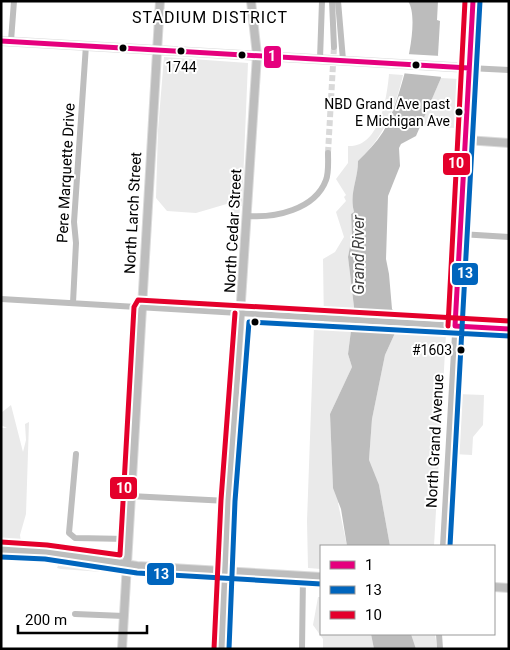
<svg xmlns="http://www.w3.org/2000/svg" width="510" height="650" font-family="Roboto,sans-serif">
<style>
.green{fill:#eaeaea}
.water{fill:#bcbcbc}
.pier{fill:#fff}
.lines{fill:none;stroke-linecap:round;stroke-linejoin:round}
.minor-tunnel{stroke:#d9d9d9;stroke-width:6;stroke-dasharray:6 3;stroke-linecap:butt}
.major-casing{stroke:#dbdbdb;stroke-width:10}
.minor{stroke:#bebebe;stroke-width:6}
.major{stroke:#bdbdbd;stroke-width:8}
.bus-1-casing{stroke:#fff;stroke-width:9}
.bus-2-casing{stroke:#fff;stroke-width:9}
.bus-3-casing{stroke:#fff;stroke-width:9}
.bus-1{stroke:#e5007d;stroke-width:5}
.bus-2{stroke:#0065bd;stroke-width:5}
.bus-3{stroke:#e4002b;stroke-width:5}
.bus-dot{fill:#000;stroke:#fff;stroke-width:2}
.labels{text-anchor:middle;stroke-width:4;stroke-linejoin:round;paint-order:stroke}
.bus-label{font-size:14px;fill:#000;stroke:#fff;text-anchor:end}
.street-label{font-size:15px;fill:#000;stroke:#fff}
.neighbourhood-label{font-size:16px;letter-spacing:1px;fill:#000;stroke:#fff}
.water-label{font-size:16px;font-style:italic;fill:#414141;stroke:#fff}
.line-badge{stroke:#fff;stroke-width:2}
.badge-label{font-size:14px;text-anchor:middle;font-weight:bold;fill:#fff}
</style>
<rect width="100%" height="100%" fill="#fff"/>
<path class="green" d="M164 57 248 63 242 206H240L239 223H234L230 203 196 213 167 211 156 198 158 130Z
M389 74 403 75C395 109 384 137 358 161 358 180 349 193 354 212L351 214 352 236 348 257 354 307 348 354 352 367 330 414 333 488 369 460 372 419 385 355 396 331 446 334 434 546H390L379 485 338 503 347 546H321V569L308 568 307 521 314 326H324L323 259 335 252 344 237 336 212 346 201 344 197 346 195 336 179 348 163V146C380 148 387 97 389 74Z
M441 78 459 79 455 128 420 126Z
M456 394 484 395 483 425 473 437 472 455 453 454Z
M11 405 23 452 26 440 25 424 29 422 26 514 20 535 21 542 1 540V428H7L1 425V413Z
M59 563V566H62V563L115 573 61 569 57 568Z
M318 597H321V634H371L374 649H323V639L313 625Z
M411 634H435L437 649H416Z"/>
<path class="water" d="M408 1H438L437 20 440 21 438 55 441 78 416 136 401 144 399 148 400 166 388 196 386 259 389 274 392 309 396 314 395 333 385 355 372 419 369 460 379 485 390 546H347L341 509 333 488 330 414 352 367 348 354 354 307 348 257 352 236 351 214 354 212C349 193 358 180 358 161 367 152 376 143 383 132 397 109 423 23 408 1Z
M371 634H411L416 649H374Z"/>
<path class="pier" d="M406 54 441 56 443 77 401 73Z
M350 314 399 316 398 331 348 328Z"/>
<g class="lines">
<path class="minor-tunnel" d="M328 153 334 47"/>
<g class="major-casing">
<path id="major" d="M473 1 466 140 509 143
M1 41 469 68
M1 549 46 552 137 566 321 577
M494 587 509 588
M122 649 160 1
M221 649 228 501 257 55 251 1"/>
</g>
<path class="minor" d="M332 1 334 47
M338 1 343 60
M11 41 14 1
M320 59 322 1
M469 68 509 70
M248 216C274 218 315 210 326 180 329 172 328 161 328 153
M460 234 509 237
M1 299 509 329
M73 303 76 243 74 222 86 45
M76 454 69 533 75 538 128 539
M130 496 228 501
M443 546 466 140
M75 614 124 616
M439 634 440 649
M302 649 303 576"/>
<use href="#major" class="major"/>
<g class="bus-1-casing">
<path id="bus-1" d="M1 41 469 68
M455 326 473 1
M455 326 509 329"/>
</g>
<g class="bus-2-casing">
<path id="bus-2" d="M450 546 480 1
M1 557 45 559 137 573 321 584
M229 649 235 501 249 322 509 336"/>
</g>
<g class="bus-3-casing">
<path id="bus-3" d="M448 326 465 1
M1 542 47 545 120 555 134 307 138 300 509 321
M214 649 221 500 235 313"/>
</g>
<use href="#bus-1" class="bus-1"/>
<use href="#bus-2" class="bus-2"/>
<use href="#bus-3" class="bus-3"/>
</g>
<g class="bus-dot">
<circle cx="123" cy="48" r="4.5"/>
<circle cx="181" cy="51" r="4.5"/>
<circle cx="242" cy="55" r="4.5"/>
<circle cx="416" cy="65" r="4.5"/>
<circle cx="459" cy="112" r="4.5"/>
<circle cx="255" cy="322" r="4.5"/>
<circle cx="461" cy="350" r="4.5"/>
</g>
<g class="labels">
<g class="bus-label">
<text x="181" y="72" text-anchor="middle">1744</text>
<text x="450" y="109">NBD Grand Ave past<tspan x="450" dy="17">E Michigan Ave</tspan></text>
<text x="452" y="355">#1603</text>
</g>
<g class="street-label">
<text transform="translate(66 173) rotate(-87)" y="5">Pere Marquette Drive</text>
<text transform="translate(133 213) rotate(-87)" y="5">North Larch Street</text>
<text transform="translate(233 231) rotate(-87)" y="5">North Cedar Street</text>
<text transform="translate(435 441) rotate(-87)" y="5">North Grand Avenue</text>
</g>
<g class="neighbourhood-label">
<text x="210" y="23">STADIUM DISTRICT</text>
</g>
<g class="water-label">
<text transform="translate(358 255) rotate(-90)" y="6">Grand River</text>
</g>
</g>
<g class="line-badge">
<rect x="263" y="45" width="19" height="24" rx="5" fill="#e5007d"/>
<rect x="442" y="152" width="29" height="24" rx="5" fill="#e4002b"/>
<rect x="451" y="262" width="28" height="24" rx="5" fill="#0065bd"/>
<rect x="109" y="476" width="29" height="24" rx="5" fill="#e4002b"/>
<rect x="146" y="562" width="29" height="24" rx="5" fill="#0065bd"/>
</g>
<g class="badge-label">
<text x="272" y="61">1</text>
<text x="456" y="168">10</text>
<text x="465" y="278">13</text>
<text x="124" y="493">10</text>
<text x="161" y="579">13</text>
</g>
<rect width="510" height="650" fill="none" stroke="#000000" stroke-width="5"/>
<rect x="320" y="545" width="175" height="90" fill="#ffffff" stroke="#999999"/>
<rect x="330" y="561" width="25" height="8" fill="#e5007d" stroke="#999999"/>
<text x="365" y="570" font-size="15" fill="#000000">1</text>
<rect x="330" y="586" width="25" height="8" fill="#0065bd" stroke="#999999"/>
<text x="365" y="595" font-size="15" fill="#000000">13</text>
<rect x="330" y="611" width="25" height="8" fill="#e4002b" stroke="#999999"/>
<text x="365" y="620" font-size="15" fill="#000000">10</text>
<path d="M18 625v8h129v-8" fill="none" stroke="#000000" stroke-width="2.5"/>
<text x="25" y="625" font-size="15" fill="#000000" stroke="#ffffff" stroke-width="4" paint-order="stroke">200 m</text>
</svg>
